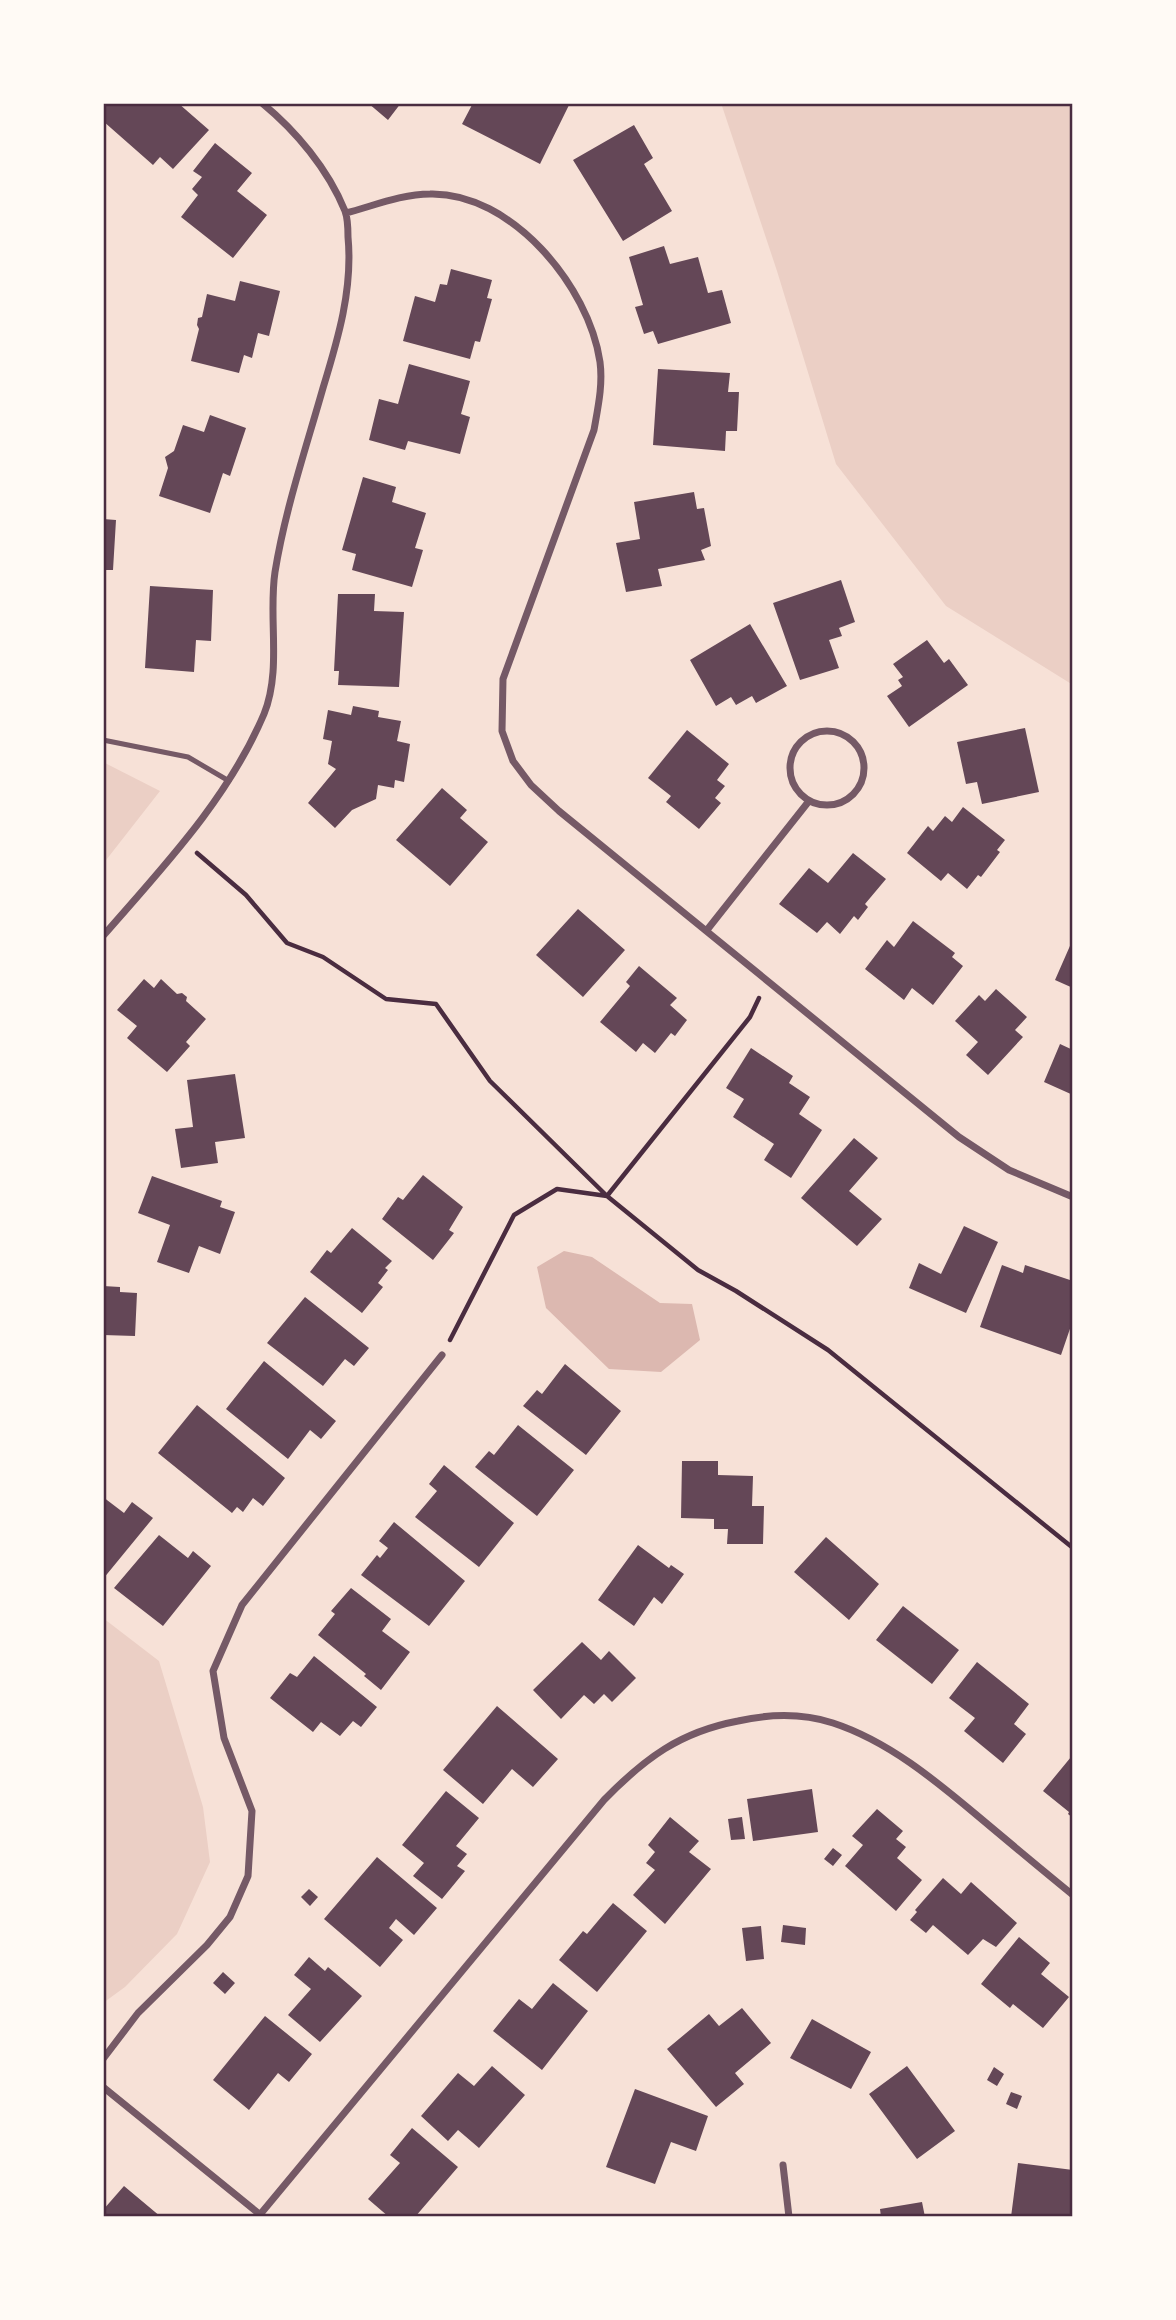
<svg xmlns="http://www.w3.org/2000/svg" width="1176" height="2320" font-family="Ubuntu,sans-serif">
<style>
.green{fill:#ebcfc5}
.water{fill:#dcb8b0}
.building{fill:#644757}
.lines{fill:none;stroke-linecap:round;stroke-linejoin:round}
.path{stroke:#4a2c40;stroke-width:4.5}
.service{stroke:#755966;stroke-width:5}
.minor{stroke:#755966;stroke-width:7}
.neatline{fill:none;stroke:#4a2c40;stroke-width:2.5}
</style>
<rect width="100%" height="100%" fill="#f7e1d7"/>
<path class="green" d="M721 103H1073V685L946 606 836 464 777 271Z
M103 762 160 791 103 864Z
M103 1618 159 1661 203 1807 210 1862 177 1934 125 1987 103 2003Z"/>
<path class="water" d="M564 1251 592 1257 660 1303 692 1304 700 1340 661 1372 609 1369 546 1308 537 1267Z"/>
<path class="building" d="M105 103H178L209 130 173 169 160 157 153 165 103 121V106Z
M368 103H401L388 120Z
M473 103H570L540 164 462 124Z
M634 125 653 158 644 164 672 211 623 241 573 160Z
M215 143 252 173 237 191 267 215 233 258 181 217 198 195 192 189 202 177 193 171Z
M664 246 670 264 698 257 708 293 722 290 731 323 658 344 653 331 644 334 635 307 643 305 629 257Z
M451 269 492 280 487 298 492 299 480 342 475 341 470 359 403 341 415 296 435 302 440 284 447 285Z
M240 281 280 291 269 336 258 333 252 358 244 355 239 373 191 361 199 329 197 325 198 318 202 317 207 294 235 301Z
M409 364 470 381 461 414 470 417 460 454 408 441 405 450 369 440 379 399 398 404Z
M658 369 730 373 728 392H739L737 431H726L725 451 653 445Z
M210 415 246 428 230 476 223 473 210 513 159 496 168 468 165 457 174 451 183 425 204 432Z
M363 477 396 487 392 502 426 513 415 548 423 550 412 587 352 570 356 554 342 550Z
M694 492 697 509 704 508 711 546 701 550 705 560 658 569 662 586 626 592 616 543 640 539 634 502Z
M103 519 116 520 113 570H103Z
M841 580 855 622 839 628 842 636 829 640 839 668 800 680 773 603Z
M150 586 213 590 211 641 196 640 194 672 145 668Z
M338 594H375L374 611 404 612 399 687 338 685 339 671H334Z
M750 624 787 686 756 703 752 696 736 705 731 697 716 706 690 660Z
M927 640 944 663 949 659 968 685 909 727 887 696 902 686 898 680 903 677 893 664Z
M353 706 379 711 378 717 401 721 397 741 410 744 404 782 395 780 394 788 378 785 376 799 352 810 335 828 308 803 336 769 328 764 332 741 323 739 328 710 351 715Z
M1025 728 1039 792 982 804 977 782 966 784 957 742Z
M687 730 729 764 717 780 725 786 715 798 721 803 699 829 666 802 671 796 648 778Z
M442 788 467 810 460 818 488 842 450 886 396 840Z
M963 807 1005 840 997 850 1000 852 981 877 978 875 967 889 948 873 941 881 907 853 928 826 933 831 945 816 952 822Z
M853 853 886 879 865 904 868 907 858 920 854 916 840 934 827 922 817 933 779 904 809 868 828 883Z
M578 909 625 950 583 997 536 955Z
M913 921 955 953 952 957 963 966 933 1005 912 988 904 1000 865 969 887 940 894 947Z
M1073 939V988L1055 980Z
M639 966 677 998 670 1005 687 1020 675 1036 671 1033 655 1053 643 1043 636 1052 600 1022 630 986 626 982Z
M144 979 154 988 161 979 177 994 182 993 187 997 186 1001 206 1019 186 1042 190 1046 167 1072 127 1038 137 1026 117 1010Z
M996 989 1027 1017 1015 1030 1023 1037 988 1075 966 1055 978 1042 955 1021 979 995 985 1001Z
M1060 1044 1073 1050V1095L1044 1082Z
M751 1048 793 1076 789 1083 810 1097 799 1114 822 1130 791 1178 764 1160 774 1144 733 1117 744 1099 726 1088Z
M235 1074 245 1138 215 1142 218 1163 181 1168 175 1129 193 1127 187 1080Z
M854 1138 878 1158 849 1191 882 1219 857 1246 801 1198Z
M423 1175 463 1207 449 1230 454 1233 433 1260 382 1219 398 1197 403 1200Z
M152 1176 222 1201 220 1207 235 1212 220 1254 199 1246 189 1273 157 1262 170 1225 138 1213Z
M964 1226 998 1242 966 1313 909 1288 919 1263 941 1274Z
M352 1228 392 1261 385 1268 388 1270 378 1283 383 1287 362 1313 310 1272 327 1250 331 1253Z
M1002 1265 1023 1273 1025 1265 1073 1281V1320L1061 1355 980 1327Z
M103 1286 120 1287V1292L137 1293 135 1336 103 1335Z
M305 1297 369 1348 354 1366 345 1359 323 1386 267 1343Z
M264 1361 336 1421 321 1439 310 1430 288 1459 226 1409Z
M565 1364 621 1411 586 1455 523 1406 537 1390 542 1394Z
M197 1405 285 1478 263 1506 253 1498 243 1512 237 1507 232 1513 158 1453Z
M518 1425 574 1470 537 1516 475 1467 489 1451 494 1455Z
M682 1461H718V1475L753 1476 752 1506H764L763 1544H727L728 1529H714V1519L681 1518Z
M444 1465 514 1523 479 1567 415 1517 437 1491 429 1484Z
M103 1497 124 1513 132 1502 153 1518 103 1579Z
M394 1522 465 1581 429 1626 361 1575 377 1555 380 1558 388 1548 379 1541Z
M159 1535 188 1558 193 1551 211 1566 163 1626 114 1588Z
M826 1537 879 1584 849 1620 794 1572Z
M638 1545 669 1568 671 1565 684 1574 662 1604 654 1597 634 1626 598 1600Z
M351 1588 391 1619 382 1631 410 1652 381 1690 364 1676 366 1674 318 1635 335 1614 331 1611Z
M903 1606 959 1650 932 1684 876 1640Z
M582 1642 601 1660 609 1651 636 1678 612 1702 604 1694 594 1704 584 1695 561 1719 533 1690Z
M314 1656 377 1707 361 1727 353 1721 340 1736 321 1722 313 1732 270 1698 290 1673 297 1677Z
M977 1662 1029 1704 1014 1724 1026 1734 1003 1763 964 1731 975 1718 949 1698Z
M497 1706 558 1759 533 1787 512 1769 483 1804 443 1770Z
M1071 1757 1073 1758V1818L1068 1814 1069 1812 1043 1791Z
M812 1789 818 1832 753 1841 747 1799Z
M446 1791 479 1818 456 1846 467 1854 457 1866 465 1871 442 1899 413 1876 424 1863 402 1845Z
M877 1809 903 1831 896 1839 906 1847 897 1858 922 1880 896 1911 845 1866 863 1845 852 1836Z
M670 1817 699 1841 689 1852 711 1869 665 1924 633 1895 655 1870 646 1863 655 1852 648 1845Z
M742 1817 745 1839 731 1840 728 1819Z
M833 1848 842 1855 833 1866 824 1859Z
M377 1857 437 1908 414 1935 396 1919 389 1928 403 1940 380 1967 324 1919Z
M943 1878 961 1894 971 1882 1017 1923 996 1947 983 1939 968 1955 933 1925 926 1933 910 1920 917 1912 915 1910Z
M309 1889 318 1897 310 1906 301 1897Z
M613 1903 647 1931 597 1992 559 1960 583 1931 587 1934Z
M783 1925 806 1928 805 1945 781 1942Z
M761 1926 764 1959 746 1961 742 1928Z
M1019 1937 1050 1963 1041 1974 1069 1997 1043 2028 1013 2004 1010 2008 981 1984Z
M309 1957 325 1971 328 1967 362 1996 320 2042 288 2015 311 1989 294 1975Z
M223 1972 235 1983 225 1994 213 1983Z
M553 1983 588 2011 542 2070 493 2031 519 1999 532 2009Z
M742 2008 771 2043 735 2073 744 2084 716 2107 667 2049 709 2014 719 2026Z
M265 2016 312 2054 289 2082 278 2073 249 2110 213 2080Z
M812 2019 871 2052 851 2089 790 2058Z
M492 2066 525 2095 479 2148 458 2130 448 2141 421 2116 458 2073 474 2086Z
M907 2066 955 2131 917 2159 869 2094Z
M994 2067 1004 2074 997 2086 987 2080Z
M635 2089 708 2116 696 2151 671 2142 655 2184 606 2167Z
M1011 2092 1022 2096 1017 2109 1006 2104Z
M412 2128 458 2167 415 2217H389L368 2199 400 2163 390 2155Z
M1018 2163 1073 2170V2217H1011Z
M124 2186 161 2217H103V2210Z
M922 2202 925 2217H881L880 2209Z"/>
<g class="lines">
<path class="path" d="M197 853 246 895 287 943 323 957 386 999 436 1004 490 1081 607 1196 698 1270 736 1291 828 1350 1073 1548
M450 1340 514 1215 557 1189 607 1196 750 1017 759 998"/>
<path class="service" d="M103 740 188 757 229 781"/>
<path class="minor" d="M346 213C373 206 402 194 430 194 511 192 589 286 600 362 603 385 598 407 594 430L503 679 502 731 513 761 531 785 559 811 959 1137 1009 1170 1073 1197
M790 768a37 37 0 1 1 74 0a37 37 0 1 1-74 0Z
M707 930 809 801
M103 936C163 867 228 799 264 714 282 669 268 618 275 572 285 510 306 448 323 388 338 339 353 289 348 237 348 229 348 219 345 211 328 169 296 131 262 103
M103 2059 138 2013 207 1945 230 1917 248 1876 252 1811 224 1738 213 1671 242 1605 442 1355
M103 2087 263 2217
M783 2165 789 2217
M258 2217 604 1800C645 1758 680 1732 738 1721 769 1714 802 1713 833 1723 888 1741 935 1780 979 1817 1010 1843 1041 1869 1073 1895"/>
</g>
<rect width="1176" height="2320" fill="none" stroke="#fffaf5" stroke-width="210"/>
<rect x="105" y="105" width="966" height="2110" class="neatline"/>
</svg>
